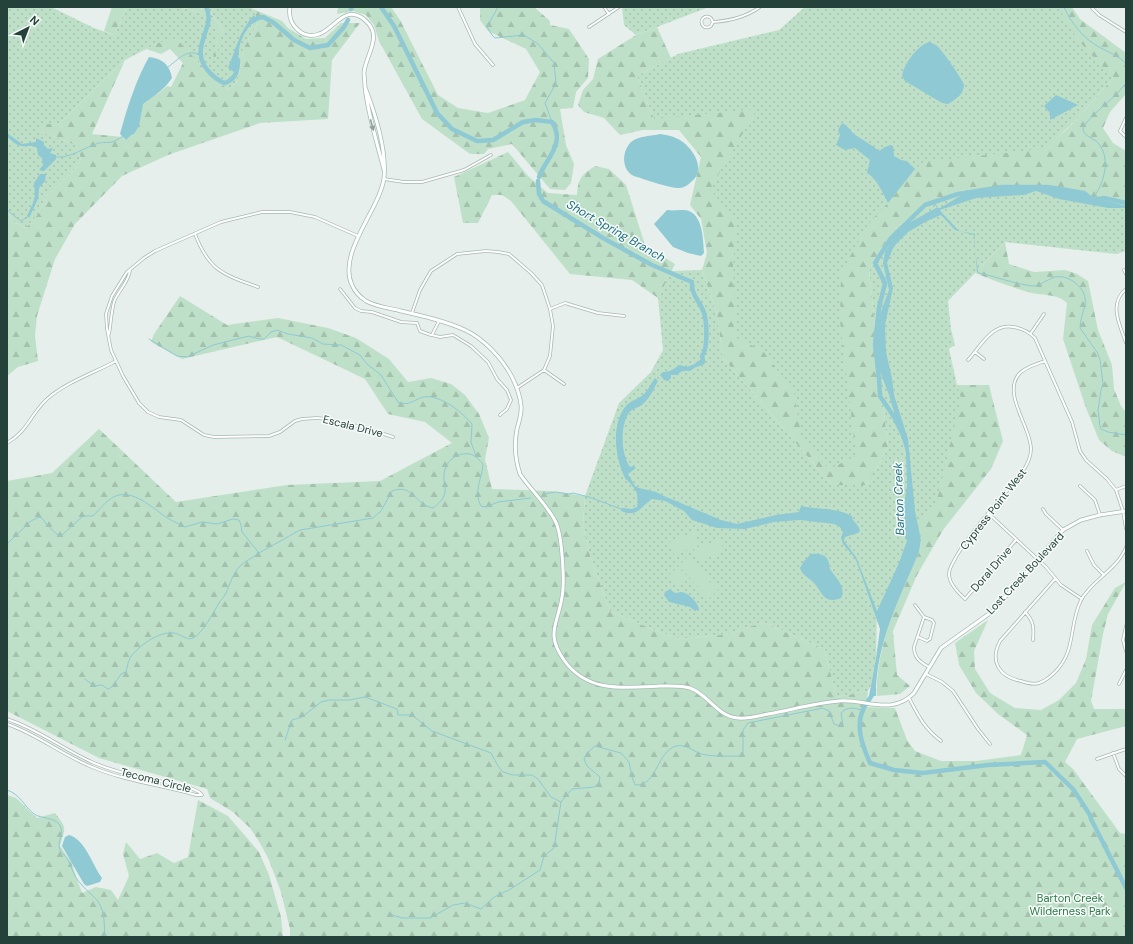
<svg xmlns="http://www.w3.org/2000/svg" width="1133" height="944" font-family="'DM Sans',sans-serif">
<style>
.grass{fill:url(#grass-dots)}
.forest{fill:url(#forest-firs)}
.green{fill:#bfe0c8}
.water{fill:#8ec9d4}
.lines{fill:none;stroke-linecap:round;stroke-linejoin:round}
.stream{stroke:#8ec9d4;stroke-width:1}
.river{stroke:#8ec9d4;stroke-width:4.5}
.street-casing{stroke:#a8b8b2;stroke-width:3.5}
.secondary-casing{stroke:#a4bbb3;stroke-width:4.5}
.street{stroke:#fff;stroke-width:2}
.secondary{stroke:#fff;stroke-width:3}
.oneway{fill:#92a09c}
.labels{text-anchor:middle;stroke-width:3;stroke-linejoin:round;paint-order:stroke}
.street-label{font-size:11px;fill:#24423a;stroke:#f7fbf9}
.park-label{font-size:11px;fill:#2d7a4b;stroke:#f7fbf9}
.water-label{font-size:12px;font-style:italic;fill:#1c6f80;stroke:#f7fbf9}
</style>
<defs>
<pattern id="grass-dots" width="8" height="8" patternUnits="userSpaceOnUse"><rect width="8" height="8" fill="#bfe0c8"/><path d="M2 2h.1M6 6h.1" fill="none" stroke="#a4c1ad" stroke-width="1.8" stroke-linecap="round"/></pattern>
<pattern id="forest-firs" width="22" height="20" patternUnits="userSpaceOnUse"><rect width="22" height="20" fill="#bfe0c8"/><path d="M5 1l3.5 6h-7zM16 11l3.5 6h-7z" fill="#a4c1ad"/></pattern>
</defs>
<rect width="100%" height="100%" fill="#e6efeb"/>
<path class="grass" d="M7 7H51L94 28 114 35 127 7C149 7 196 2 211 21 214 25 216 30 218 34L213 61 223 29 210 12 200 7H249L253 9 258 22 251 36 243 49 238 80 229 90 208 73 176 39 158 43 125 60 58 125 40 132 56 137 75 145 81 158 77 167 46 197 38 214 26 228 14 222 7 211Z
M622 7H709L636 35 624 25Z
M805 7H1068L1113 78 1078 118 1032 161 911 188 851 279 868 464 827 475 727 339 706 180 705 141 654 119 637 76 678 54 779 30Z
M1009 185 1063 189 1107 201 1126 208V251L1116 254 1005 242 948 301 951 329 955 345 949 349 957 385 969 400 942 526 912 541 877 611 876 658 871 685 868 691 837 697 824 649 763 622 729 634 681 639 659 632 610 611 591 559 583 526 585 496 619 403 651 372 663 350 658 298 671 271 702 270 717 314 723 358 832 485H866L888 448 869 271 879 252 895 229 925 205 960 191Z"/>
<path class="forest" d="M112 7H127L114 35 104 31Z
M179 7C207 7 206 7 223 29L217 54 212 63 218 34C207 14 202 12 179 7Z
M338 7H391L400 20 438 95 458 108 488 113 525 100 540 72 526 49 488 31 480 20V7H534L550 21V25L569 29 589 59 588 78 576 92 573 108 560 109 566 145 574 164 571 183 565 190 550 189 512 144 488 149 484 154H470L422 119 379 41 374 25 366 15 353 11 337 14Z
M1058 7H1072L1080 19 1126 53V94L1110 112 1103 128 1113 143 1126 151V208L1107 201 1063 189 1009 185 960 191 925 205 895 229 879 252 869 271 888 448 866 485H832L723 358 717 314 702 270 707 253 701 219 690 205 701 157 679 130H643L620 135 604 118 584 112 578 105 583 90 593 79 598 59 636 35 657 27 671 58 637 76 654 119 757 109 710 189 737 223 733 266 737 338 763 351 794 392 802 440 829 469 856 456 840 321 841 273 868 224 888 203 915 169 924 162 1041 149 1065 131 1078 118 1113 78 1077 39Z
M253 9 282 21 288 28 306 39 325 38 341 23H360L332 60 328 119 260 123 168 155 122 176 75 224 55 259 37 316 35 336 38 361 18 367 7 376V211L14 222 26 228 38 214 46 197 77 167 81 158 75 145 56 137 39 132 40 123 58 125 125 60 92 134 123 137 125 140 142 103 159 93 167 86 171 87 183 63 170 49 161 54 146 49 158 43 176 38 208 73 229 90 238 80 243 49 251 36 258 22Z
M508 152 529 177 548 193 577 195C578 179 581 175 595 166L609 169 626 185 645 245 675 264 658 298 632 280 570 274 511 201 502 195H492L478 223H463L454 177Z
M1005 242 1009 264 1034 272 1065 270 1077 274 1088 281 1098 330 1112 365 1114 389 1121 406 1126 412V457L1112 451 1099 440 1086 408 1063 339 1067 303C1057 293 1041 296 1028 292 1010 287 993 280 975 273Z
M180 296 227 325 278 318 328 328 356 338 389 359 408 382 431 378 451 384 465 395 479 414 489 438 485 459 492 489 551 491 585 496 583 526 591 559 610 611 659 632 681 639 729 634 763 622 824 649 837 697 868 691 866 707 895 708 907 740 915 751 941 761H976L1021 755 1027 735 998 714 976 693 959 665 955 643 988 620 974 651 975 669 990 693 1015 708 1041 710 1059 700 1076 683 1086 659 1092 625 1115 588 1126 582 1108 614 1103 634 1091 701 1094 709H1126V726L1077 739 1065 762 1073 769 1120 833 1126 834V937H290V929L281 892 269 860 260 843 250 828 233 812 210 798 207 789 99 758 7 711V481L52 473 99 429 176 502 287 485 380 481 452 443 425 422 388 414 365 379 277 337 182 359 151 342 154 334Z
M957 385H989L1003 441 991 469 943 530 917 575 893 631 897 675 910 686 900 694 877 696C875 645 900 598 919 552L921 540 918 523 937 500 961 398Z
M7 795 16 798 37 818 55 813C68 830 65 827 60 846L71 862 82 893 96 887 111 890 118 900 129 876 123 854 126 842 140 859 157 853 174 863 188 857 198 800 228 816 259 852 269 875 281 917 283 937H7Z"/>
<path class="green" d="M695 532 700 545 674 555 669 542Z
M720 539 724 551 698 561 694 549Z
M687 557 696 565 687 575 678 566Z
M676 568 686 576 676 586 667 577Z
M698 568 708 577 698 587 689 577Z
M709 581 719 589 709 599 700 589Z"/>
<path class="water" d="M254 15 256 19C248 26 240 39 239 50 238 59 238 65 234 72L228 68C237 47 239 32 254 15Z
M929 42C932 43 935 44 937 46 942 50 963 80 964 85 964 94 955 100 948 104L942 103 905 81 902 76C904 64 917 46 929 42Z
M149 57C162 58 170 65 172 78 164 90 154 96 143 104L139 126 134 134 131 135 126 140 120 134C127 108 136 80 149 57Z
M1056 95 1078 105 1050 120V113L1044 106Z
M842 123C850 127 851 133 857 136 864 141 872 145 879 151L885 147 891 145 893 146 894 156 901 160 907 161 915 169 888 203C882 192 878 180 867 173L870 160 855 148 845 150 836 145 840 135 838 130Z
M7 133 22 144 36 142V138L44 142V145L48 149 53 148 50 153 56 155V159L44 171 39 170 43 165 42 158 38 155 37 148C31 144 24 148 18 145 14 143 10 139 7 137Z
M660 134C667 135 672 136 678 139 692 146 707 169 692 181 688 185 684 188 679 188 669 188 647 180 637 177 621 173 621 152 631 142 638 136 652 136 660 134Z
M40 174H46L45 181 39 188 38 199 29 218 27 216 33 203 35 195 34 183Z
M1025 186 1046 188 1077 193 1126 206V208H1108L1059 199 1036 191 1023 195 976 198 940 210 943 214 959 231 975 234 974 242 978 271 977 272 974 235 955 230 941 215 927 221 908 232 894 246 887 263 893 288 885 325 886 352 892 378 894 395 908 439 915 511 921 540 919 552C900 598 875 645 876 696H869L876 658 880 629 861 574 855 558 843 544 841 538 843 532 840 527 834 524 800 520 774 522 745 529 717 528 692 520 684 511 665 501 652 499C640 507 638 518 621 511V508L632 509 637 507C638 500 638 492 633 487 631 483 627 481 625 478 615 458 611 426 625 407 630 400 637 400 643 395 648 391 651 383 655 378L658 381C654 388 650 398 643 404 639 408 632 408 628 414 620 428 621 454 630 467L633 466 636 468 628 474 635 486 639 488 656 492 664 496 721 520 737 524 776 515 799 512 801 506C819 510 834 507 852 516 852 522 859 524 860 531L858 533 845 537 844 541 856 557 877 611 898 565 907 541 905 536 904 507 907 484 906 452 889 395 880 371 876 346 878 320 889 290 883 263 885 252 893 239 905 225 936 208H940L962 195 998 189Z
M667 210C673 211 677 210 683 210 703 210 703 239 704 253L701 256 688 253 673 247 654 224Z
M702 361 705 364 696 367 690 371C685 370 680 371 677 375H671V378L668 381 664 380 660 375 663 372 670 371 680 365 687 367Z
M811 554C821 553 830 556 829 567 834 577 847 586 841 598 823 605 823 592 813 582 808 577 802 575 800 568L804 561Z
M670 589 675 593C676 593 682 592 682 592 689 593 698 603 699 609L695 611 690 607 669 602 664 595 665 592Z
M69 835C85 839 93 866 102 878L100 882 87 886 84 884 62 846 65 837Z"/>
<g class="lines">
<path class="stream" d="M498 7 487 27 492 35 495 38 524 35 538 44 554 63 556 83 545 103 552 122
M1064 7C1071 23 1084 39 1099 47 1108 52 1120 56 1126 64
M168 67C179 59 187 48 201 55
M55 157C70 159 85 147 99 143 104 142 108 143 112 142 116 141 120 138 123 136
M1094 197C1104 182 1111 160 1099 144 1094 137 1082 137 1083 127 1095 110 1114 100 1126 83
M934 202 938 209
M7 210 21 221 27 217
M977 271 979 273C997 277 1015 284 1033 286 1040 286 1048 279 1055 277 1069 274 1088 289 1085 304 1084 312 1080 319 1080 328L1097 352 1100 359 1103 384 1101 390 1098 410 1100 426 1101 429 1108 432 1126 435
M149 339 177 356 187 357 213 345 249 336 259 339H264L271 332 277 330 288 334 312 338 323 344 341 345 360 355 367 364 381 375 398 402C409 407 414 399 424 397 440 394 463 413 472 424L471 442 476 456
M543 494 556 492 569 494 573 493 589 497 621 509
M7 544 31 521 39 517 42 518 47 525 59 536 62 535 83 516H93C100 509 109 497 119 495 136 491 156 511 169 519 174 522 180 524 185 527L202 522 217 524 233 519 239 520 241 525 242 532 259 553 300 530 373 518 381 511 392 491C413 483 415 505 433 508 438 504 443 500 445 493 446 487 443 480 444 474 445 460 460 450 473 455 477 457 480 461 483 464 482 479 473 492 481 506L486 507 498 502 531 498
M85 679 94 686 102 685 108 689 112 687 121 674 126 672C127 668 128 662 130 658 138 646 159 631 174 633 181 634 187 641 193 638 203 633 213 613 219 603 221 600 224 597 226 593 230 584 233 573 240 566 245 561 252 558 258 554
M285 740 292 720 302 717 321 702 329 700H349L365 697 397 709 398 715H412L432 731 491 753 498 766 503 772 513 775H532L538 779 551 797 561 802 572 789 594 787 599 783 600 777 587 766 584 759 587 753 595 746 621 753 629 762 632 777 635 785C658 786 656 752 676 746 685 744 692 750 699 753 707 757 730 756 740 756L743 753V730L748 723 823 708 829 711 834 724 840 726 843 725 841 713C848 706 853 708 863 710
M7 790C20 794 24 806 34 814 42 819 53 817 59 824 66 832 56 842 60 850 62 854 66 856 68 860 72 868 74 877 81 884 87 892 97 897 101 907 105 916 104 927 105 937
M389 914 402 918H430L453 905 465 903 481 909 494 897 509 890 540 870 544 856 554 848 561 802"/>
<path class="river" d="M206 7C218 28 184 49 212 75 217 79 220 82 225 83 236 79 238 70 238 60
M381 7 394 26 437 113 452 129 477 141 493 140 523 122 536 120 552 122C566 144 546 158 539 177
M351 9 352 7
M251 22 258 18 263 17 274 23 294 40 310 48 328 45 344 27 348 20
M538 181 539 194 543 201 603 238 652 265 692 282C691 295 700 301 704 313 707 322 708 349 702 356L703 361 698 364
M903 435 894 417 880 396 879 379 875 344 879 308 885 283 875 263 891 238 925 205 958 194 1002 187H1048L1084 193 1093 200 1104 198 1126 203
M874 690C872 698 865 703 863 710 855 727 863 747 870 763L894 770 923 773 988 765 1045 762 1073 789 1090 815 1091 819 1126 888"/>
<g class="street-casing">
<path id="street" d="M458 7 475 44 493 65
M604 7 609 14
M1091 7 1099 15 1126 32
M701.5 22a5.5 5.5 0 1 1 11 0a5.5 5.5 0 1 1-11 0Z
M713 22C729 21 746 17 760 7
M589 27 619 7
M1126 118 1120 131 1126 137
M384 179 404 182H422L464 170 491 155
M195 234C209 271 224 275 258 287
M358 236 315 217 290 212H262L221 222 155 251 144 258 127 272 112 296 106 314 107 329 111 350 123 376 139 403 148 412 159 417 181 420 204 435 214 437 269 436 280 432 295 421 302 419 317 418 327 419 342 424 359 426 393 437
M1124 270 1126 274
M340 289 355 308 361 311 372 312 401 322 417 323 420 331 431 335
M1126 289C1108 304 1120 325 1126 343
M550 309 565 303 598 313 624 316
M412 313 420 290 431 271 457 254 486 251 498 252 509 254 531 273 542 285 550 309 553 326 550 356 544 370 517 388
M439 321 432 335 440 337 453 335 471 346 488 362 497 379 507 390 511 400 507 409 500 415
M1031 333 1044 314
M109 334C111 324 111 313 114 302 118 291 129 282 130 270
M975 352 984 359
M968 360C981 346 992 323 1013 327 1022 328 1029 332 1035 338L1072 422 1080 451 1086 460 1107 479 1116 490 1123 511 1126 529
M544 370 564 384
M7 443C27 432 31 414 46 400 64 383 94 373 116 361
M1080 486 1095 500 1100 515
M1116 490 1126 486
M1043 509 1046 514 1063 530
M988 513 1046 567 1061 585 1082 599
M1016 540 965 599C959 593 949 584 949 574 949 568 953 563 956 557 968 536 984 518 1000 499 1007 490 1016 482 1023 471 1027 465 1031 457 1031 449 1031 427 1002 394 1019 374 1025 367 1037 364 1045 361
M1087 551 1094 565 1104 575
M1055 579 1000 641C989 662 1000 677 1021 681 1027 683 1033 685 1039 683 1045 681 1050 677 1054 673 1077 651 1068 627 1081 600 1092 580 1118 569 1126 547
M915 605 924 617
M1025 612C1034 621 1034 628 1033 640
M924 617 914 647C914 658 920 662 929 667
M1126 626 1123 640 1126 651
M918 637 927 641 930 639 934 623 932 620 924 617
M926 674 942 682 953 691 978 729 990 744
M1119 684 1126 670
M909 698C919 717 924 728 941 741
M7 719C38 729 64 750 94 763 125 776 159 780 191 788L199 792 202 795
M7 724C37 734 62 755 92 767 125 781 161 785 196 795H202
M1113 753 1119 769 1126 776
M1097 759 1126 749"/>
</g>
<g class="secondary-casing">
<path id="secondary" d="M290 7C287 24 302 40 319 34 335 29 345 2 366 21 383 36 366 55 364 72 364 77 365 82 365 87 368 115 377 142 384 170
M365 87C375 113 387 150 384 178 380 209 337 253 352 285 355 292 360 297 366 301 377 307 390 308 401 311 423 316 445 321 465 330 484 339 502 358 512 377 516 385 520 396 521 405 522 414 519 421 517 429 514 444 515 459 520 474 529 488 552 510 557 525 562 539 565 582 562 597 558 624 545 633 564 660 587 693 624 688 660 686 670 686 681 685 690 688 709 695 718 717 738 718 748 719 758 716 768 714 791 710 815 703 839 701 866 699 892 716 914 693L941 648 993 611 1063 530 1081 520 1100 515 1126 511"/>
</g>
<use href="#street" class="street"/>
<use href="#secondary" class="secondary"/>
</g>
<defs><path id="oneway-solid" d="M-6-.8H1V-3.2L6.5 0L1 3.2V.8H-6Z"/></defs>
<use class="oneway" href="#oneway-solid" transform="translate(372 125) rotate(75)"/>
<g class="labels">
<g class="street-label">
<text transform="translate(353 426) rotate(14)" y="4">Escala Drive</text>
<text transform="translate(993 509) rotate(-52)" y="4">Cypress Point West</text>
<text transform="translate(991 569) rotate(-49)" y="4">Doral Drive</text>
<text transform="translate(1025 573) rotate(-47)" y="4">Lost Creek Boulevard</text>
<text transform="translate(156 780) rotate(14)" y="4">Tecoma Circle</text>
</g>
<g class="park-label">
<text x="1070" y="902">Barton Creek<tspan x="1070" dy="13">Wilderness Park</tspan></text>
</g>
<g class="water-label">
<text transform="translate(616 231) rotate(30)" y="4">Short Spring Branch</text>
<text transform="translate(899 499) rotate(-92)" y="4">Barton Creek</text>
</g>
</g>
<rect width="1133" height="944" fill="none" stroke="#24423a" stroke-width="16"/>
<g transform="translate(28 28) rotate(42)" stroke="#f7fbf9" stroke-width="3" paint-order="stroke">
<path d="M0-3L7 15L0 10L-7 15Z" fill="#24423a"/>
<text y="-6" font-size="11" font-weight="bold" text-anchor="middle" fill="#24423a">N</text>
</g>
</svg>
